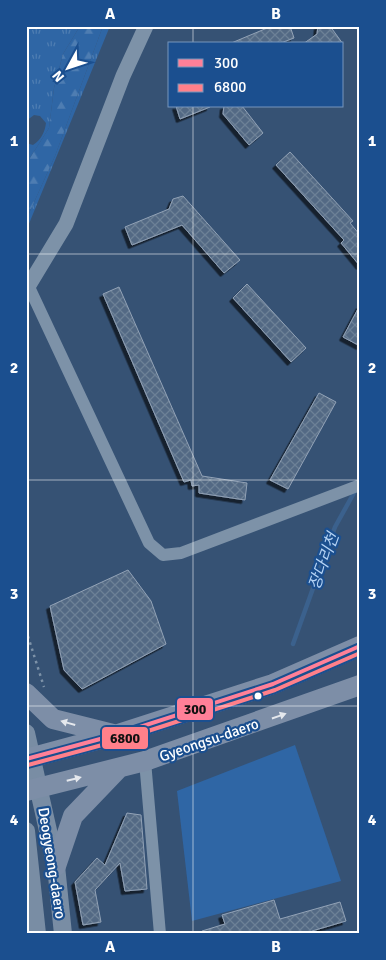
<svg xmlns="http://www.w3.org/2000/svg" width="386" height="960" font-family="Signika,'Noto Sans KR',sans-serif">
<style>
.grass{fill:url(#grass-tufts)}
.forest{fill:url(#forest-firs)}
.park{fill:#2f66a5}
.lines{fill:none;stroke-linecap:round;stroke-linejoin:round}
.stream{stroke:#3b618d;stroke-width:4.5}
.building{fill:url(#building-cross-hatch);stroke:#92a2b6;filter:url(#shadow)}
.path{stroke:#7d92a8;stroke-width:2.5;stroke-dasharray:2.5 4;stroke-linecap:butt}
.minor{stroke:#7d92a8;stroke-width:12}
.tertiary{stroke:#7d92a8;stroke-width:15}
.secondary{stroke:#798da4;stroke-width:18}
.primary{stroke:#7d8ea7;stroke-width:20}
.bus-1-casing{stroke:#1b4f8f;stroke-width:8}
.bus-2-casing{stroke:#1b4f8f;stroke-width:8}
.bus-1{stroke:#ff8098;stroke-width:4}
.bus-2{stroke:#ff808a;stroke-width:4}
.oneway{fill:#e5e8ed}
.grid{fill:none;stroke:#fff;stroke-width:1;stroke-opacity:0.55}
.bus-dot{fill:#fff;stroke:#1b4f8f;stroke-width:2}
.labels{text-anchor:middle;stroke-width:4.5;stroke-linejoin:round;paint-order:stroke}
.street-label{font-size:15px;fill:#fff;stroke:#1b4f8f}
.water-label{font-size:16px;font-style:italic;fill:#b5d3f5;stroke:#1b4f8f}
.line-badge{stroke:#1b4f8f;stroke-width:2}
.pale-badge-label{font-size:14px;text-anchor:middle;font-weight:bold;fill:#111}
.neatline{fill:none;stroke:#fff;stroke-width:2}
.grid-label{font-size:16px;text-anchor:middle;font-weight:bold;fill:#fff}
</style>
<defs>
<pattern id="grass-tufts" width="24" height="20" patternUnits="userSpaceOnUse" patternTransform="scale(1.25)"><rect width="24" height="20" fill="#2f66a5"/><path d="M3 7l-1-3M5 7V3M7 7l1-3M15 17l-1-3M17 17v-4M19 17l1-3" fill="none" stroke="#4e7db2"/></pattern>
<pattern id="forest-firs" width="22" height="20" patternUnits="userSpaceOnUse" patternTransform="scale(1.25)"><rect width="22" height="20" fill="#2f66a5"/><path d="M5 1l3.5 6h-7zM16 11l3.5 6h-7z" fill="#4e7db2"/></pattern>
<pattern id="building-cross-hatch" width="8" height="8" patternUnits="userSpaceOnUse" patternTransform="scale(1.25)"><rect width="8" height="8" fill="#526984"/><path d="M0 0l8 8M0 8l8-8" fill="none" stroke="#6c8096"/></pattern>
<filter id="shadow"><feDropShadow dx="-3.5" dy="3.5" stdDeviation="0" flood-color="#0009"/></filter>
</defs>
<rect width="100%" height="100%" fill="#365274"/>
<path class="grass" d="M26 26H80L63 54 54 88 49 128 26 164V143L33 145C41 140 45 132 46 123L40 116 34 115 26 121Z
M103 26H110L26 231V220L55 156Z"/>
<path class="forest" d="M80 26H103L55 156 26 220V164L49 128 54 88 63 54Z"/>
<path class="park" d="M295 745 341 881 192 921 177 791Z"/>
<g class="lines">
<path class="stream" d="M293 644 335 527 355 491"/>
</g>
<path class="building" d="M272 26H290L294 38 278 44H229Z
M318 26H330L343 44H303L317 34Z
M176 106H210V107L180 119Z
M224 106H242L263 133 249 145 223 114Z
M290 152 353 221 350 223 360 235V266L341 243 344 240 276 165Z
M183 196 240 260 224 273 182 225 132 245 125 227 169 209 173 199Z
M247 284 306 348 291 362 233 298Z
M119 287 202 476 247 483 245 500 199 493V485L192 486 191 480 184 482 103 294Z
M360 305V346L343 337Z
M319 393 336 402 288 489 270 480Z
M128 570 151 601 166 644 82 689 64 670 50 606Z
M127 813 141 815 147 889 125 891 120 863 95 890 101 922 83 925 75 882 97 858 105 865Z
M274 900 280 919 340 902 346 921 312 931 313 934H203L202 931 225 924 222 915Z"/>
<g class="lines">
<path class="path" d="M26 630 44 687"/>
<path class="minor" d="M29 287 149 543 163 555 181 553 360 485
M145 761 160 934"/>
<path class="tertiary" d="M26 290 66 224 123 76 146 26"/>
<path class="secondary" d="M26 733 56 866 63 934
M26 831 37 934"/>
<path class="primary" d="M26 693 53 719 113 734
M26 759 115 735 273 684 360 646
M26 791 145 761 360 685
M56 866 73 816 119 768"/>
<g class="bus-1-casing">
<path id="bus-1" d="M26 759 115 735 273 684 360 646"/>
</g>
<g class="bus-2-casing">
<path id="bus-2" d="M28 765 117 741 275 690 360 653"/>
</g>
<use href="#bus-1" class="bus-1"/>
<use href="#bus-2" class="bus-2"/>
</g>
<defs><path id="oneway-solid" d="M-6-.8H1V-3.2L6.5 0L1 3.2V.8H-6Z" transform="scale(1.25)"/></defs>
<g class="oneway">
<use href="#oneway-solid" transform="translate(279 716) rotate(-19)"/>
<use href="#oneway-solid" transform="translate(68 723) rotate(-164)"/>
<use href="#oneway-solid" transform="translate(74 779) rotate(-14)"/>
</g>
<path class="grid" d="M193 26V44M193 106V934M26 254H360M26 480H360M26 706H360"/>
<circle class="bus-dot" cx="258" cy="696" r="4.5"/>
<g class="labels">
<g class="street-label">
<text transform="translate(209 740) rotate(-19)" y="5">Gyeongsu-daero</text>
<text transform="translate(52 863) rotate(81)" y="5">Deogyeong-daero</text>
</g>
<g class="water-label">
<text transform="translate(323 561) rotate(-70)" y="6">장다리천</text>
</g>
</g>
<g class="line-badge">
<rect x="176" y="697" width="38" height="24" rx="5" fill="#ff8098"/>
<rect x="101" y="726" width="48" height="24" rx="5" fill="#ff808a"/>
</g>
<g class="pale-badge-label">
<text x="195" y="714">300</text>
<text x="125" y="743">6800</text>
</g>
<rect width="386" height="960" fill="none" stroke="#1b4f8f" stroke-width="55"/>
<rect x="168" y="42" width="175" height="65" fill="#1b4f8f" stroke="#7695bc"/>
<rect x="178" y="59" width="25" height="8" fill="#ff8098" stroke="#7695bc"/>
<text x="214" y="68" font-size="15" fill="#ffffff">300</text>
<rect x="178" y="84" width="25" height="8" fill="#ff808a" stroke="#7695bc"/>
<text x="214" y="92" font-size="15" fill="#ffffff">6800</text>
<g transform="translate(68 68) rotate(230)" stroke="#1b4f8f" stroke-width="4" paint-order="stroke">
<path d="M0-4L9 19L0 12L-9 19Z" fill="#ffffff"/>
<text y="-8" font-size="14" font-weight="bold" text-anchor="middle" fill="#ffffff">N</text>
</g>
<rect x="28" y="28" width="330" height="904" class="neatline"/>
<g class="grid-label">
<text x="110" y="19">A</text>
<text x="276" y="19">B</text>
<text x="14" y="146">1</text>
<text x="372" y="146">1</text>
<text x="14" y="373">2</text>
<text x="372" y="373">2</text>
<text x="14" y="599">3</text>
<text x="372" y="599">3</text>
<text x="14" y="825">4</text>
<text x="372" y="825">4</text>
<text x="110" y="952">A</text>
<text x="276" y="952">B</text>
</g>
</svg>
